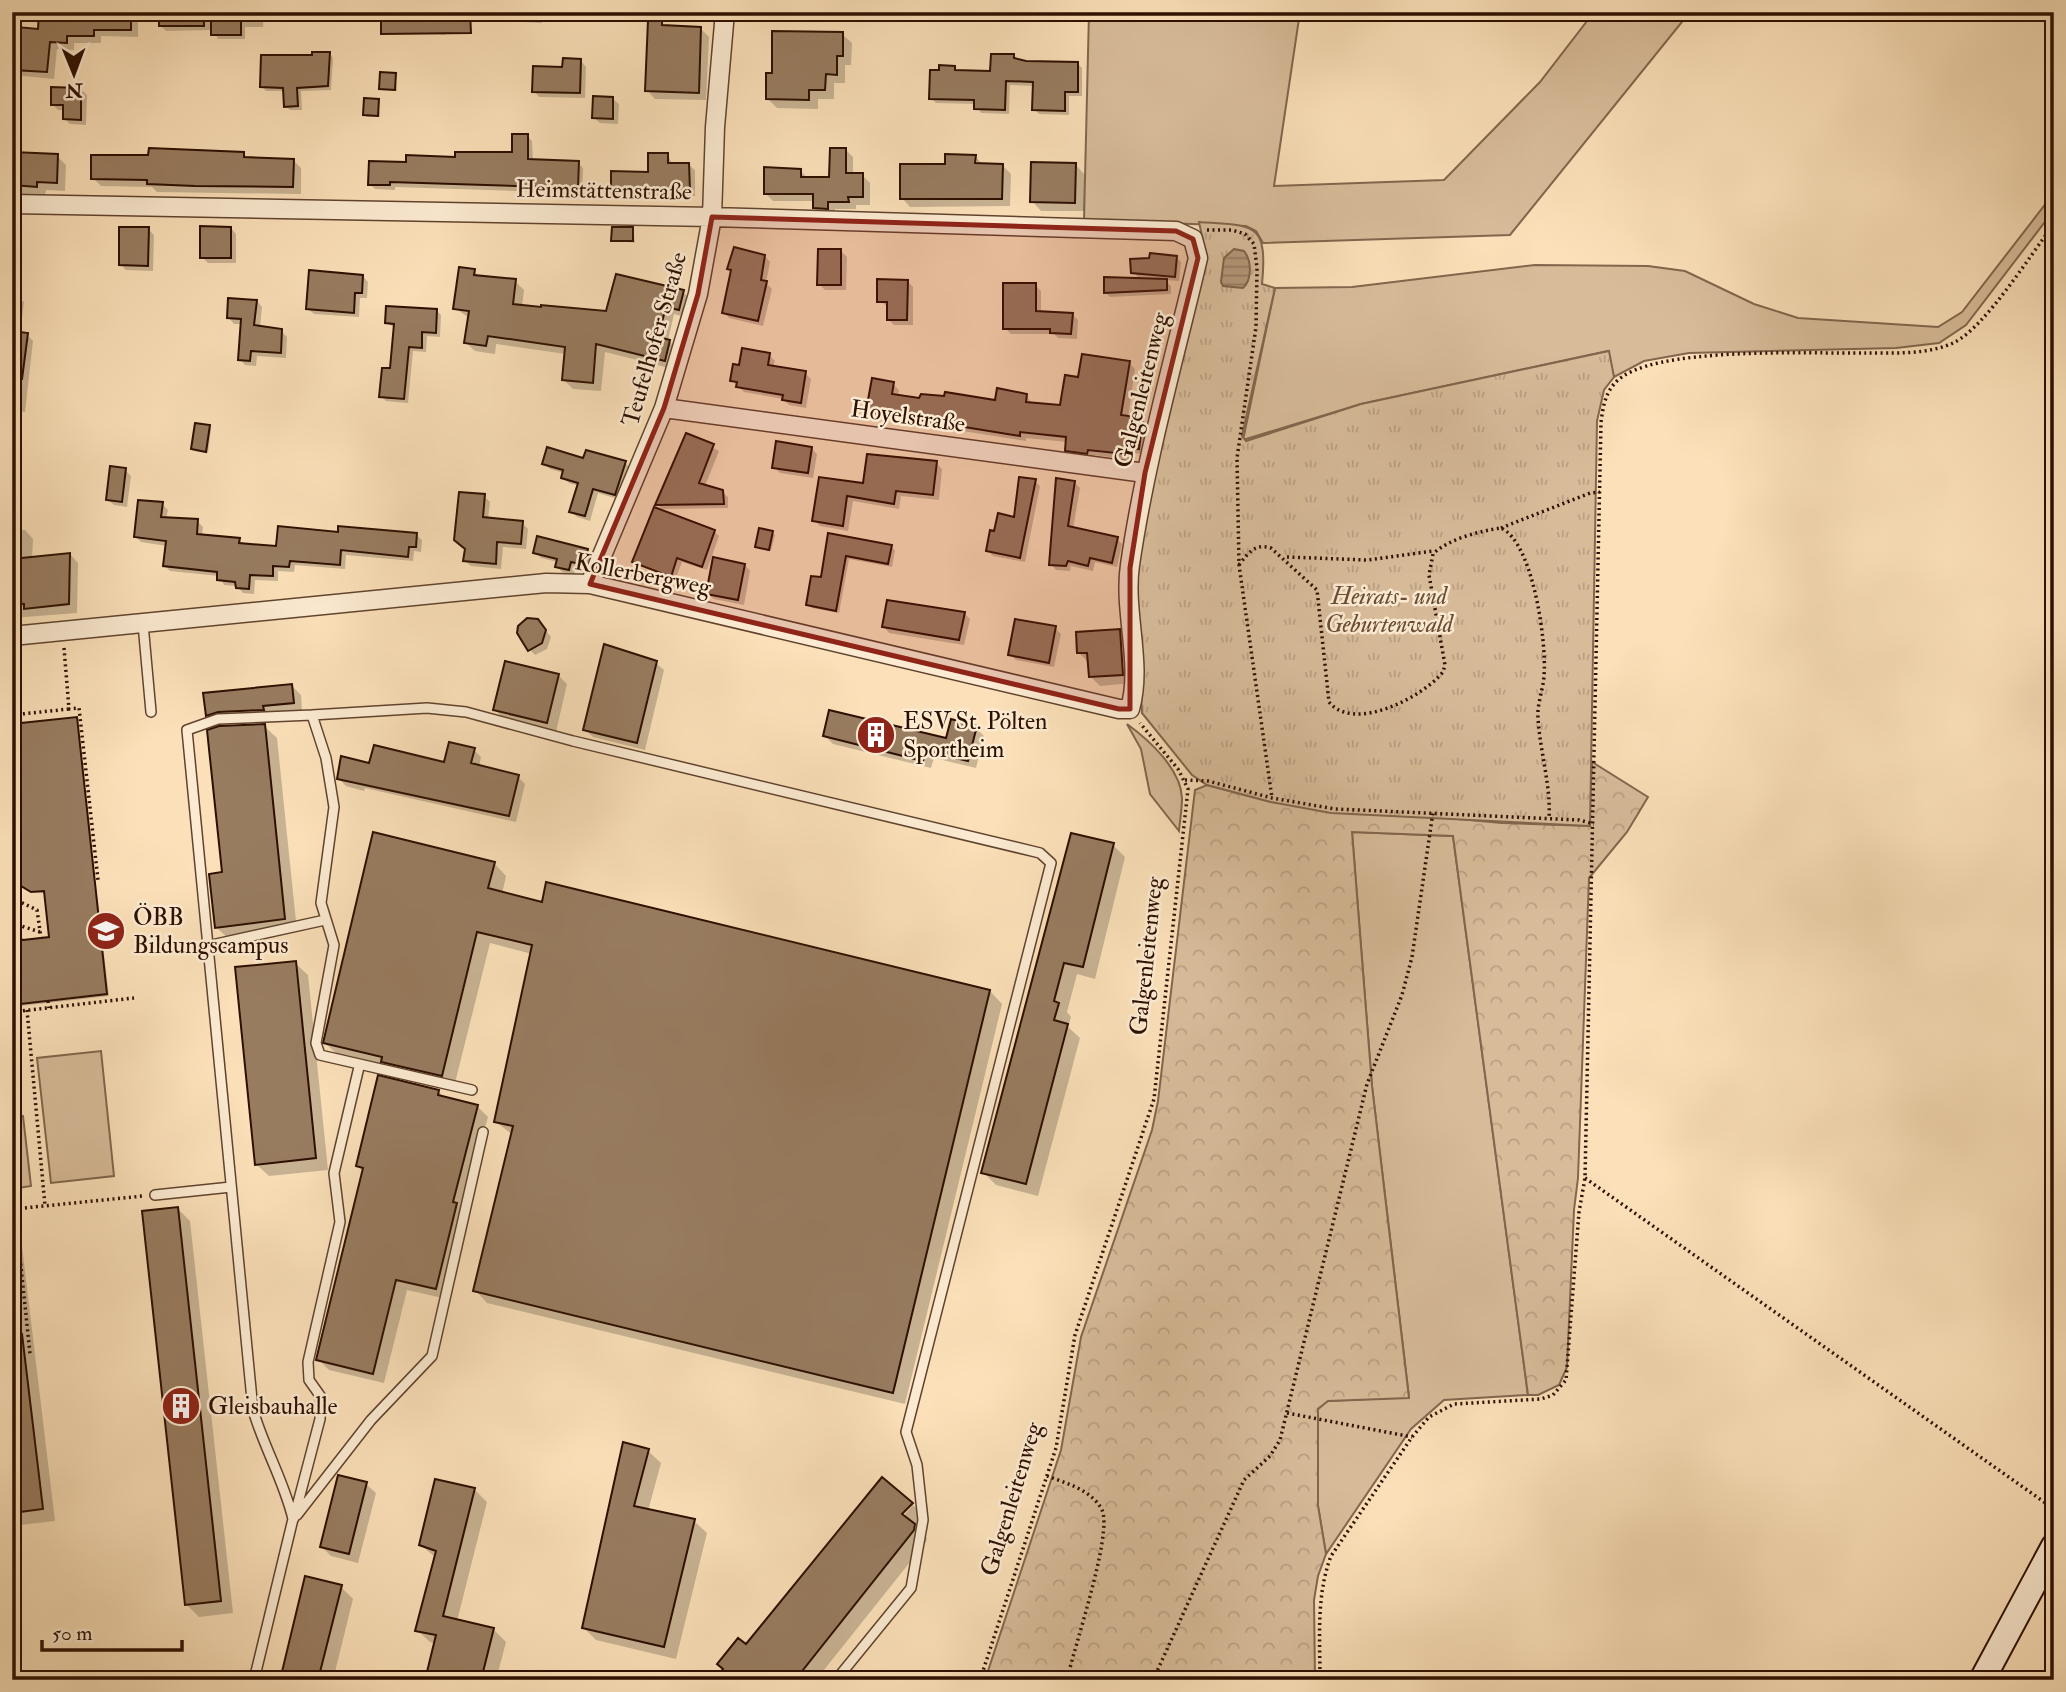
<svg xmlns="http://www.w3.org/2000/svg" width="2066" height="1692" font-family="'IM FELL Double Pica',serif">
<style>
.grass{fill:#d8bc9a;stroke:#82664d;stroke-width:2}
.forest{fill:url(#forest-crowns);stroke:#82664d;stroke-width:2}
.park{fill:url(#park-tufts);stroke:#82664d;stroke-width:2}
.water{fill:url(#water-rules);stroke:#7f6249;stroke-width:2}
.shadow{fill:#0003}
.building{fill:#987c60;stroke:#2d0f00;stroke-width:2}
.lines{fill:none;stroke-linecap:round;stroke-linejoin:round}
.lane-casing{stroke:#60432e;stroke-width:12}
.street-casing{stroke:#60432e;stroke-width:21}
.secondary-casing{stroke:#2d0f00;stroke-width:28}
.path{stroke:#2d0f00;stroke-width:3.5;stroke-dasharray:2 3.5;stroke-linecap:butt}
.lane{stroke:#fcebd2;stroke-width:9}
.street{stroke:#fcebd2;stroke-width:18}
.secondary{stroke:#fcebd2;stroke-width:24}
.marked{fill:#8f2418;fill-opacity:0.2;stroke:#8f2418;stroke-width:5;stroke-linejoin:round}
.labels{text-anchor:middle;stroke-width:5;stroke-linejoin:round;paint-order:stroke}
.street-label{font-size:24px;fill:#2d0f00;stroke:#fcebd2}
.park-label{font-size:24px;font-style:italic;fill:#694c36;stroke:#fcebd2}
.poi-label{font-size:24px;fill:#2d0f00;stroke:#fcebd2;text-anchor:start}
</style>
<defs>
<pattern id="forest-crowns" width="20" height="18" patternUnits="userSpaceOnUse" patternTransform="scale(1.75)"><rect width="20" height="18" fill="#d8bc9a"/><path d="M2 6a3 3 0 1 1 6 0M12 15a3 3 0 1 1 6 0" fill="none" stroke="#baa083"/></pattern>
<pattern id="park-tufts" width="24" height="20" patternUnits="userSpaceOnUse" patternTransform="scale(1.75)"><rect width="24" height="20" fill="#d8bc9a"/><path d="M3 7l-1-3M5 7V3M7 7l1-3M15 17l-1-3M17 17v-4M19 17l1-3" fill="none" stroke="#baa083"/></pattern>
<pattern id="water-rules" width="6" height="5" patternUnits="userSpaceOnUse" patternTransform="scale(1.75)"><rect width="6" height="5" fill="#b5997a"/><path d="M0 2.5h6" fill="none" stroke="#947b62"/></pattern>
</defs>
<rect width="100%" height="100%" fill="#fbe0b9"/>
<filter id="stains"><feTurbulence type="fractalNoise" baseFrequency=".00286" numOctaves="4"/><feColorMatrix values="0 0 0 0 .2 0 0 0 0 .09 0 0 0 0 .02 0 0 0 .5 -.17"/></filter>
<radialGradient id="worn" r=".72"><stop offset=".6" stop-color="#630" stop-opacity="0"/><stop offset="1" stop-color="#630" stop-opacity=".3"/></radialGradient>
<path class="grass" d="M1089 12H1300L1274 186 1444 180 1540 82 1594 12H1690L1510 235 1263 243 1256 231 1246 226 1084 220Z
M2054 193V210L1966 325 1939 343 1896 348 1689 353 1644 361 1614 377 1608 351 1361 404 1243 440 1275 288 1352 287 1535 265 1648 266 1685 271 1754 304 1798 318 1938 327 1962 312Z
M1127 724C1149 740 1181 769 1182 798 1182 809 1180 820 1179 831L1150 794 1141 749Z
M1352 832 1453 836 1528 1395 1444 1400 1411 1429 1326 1554 1318 1506V1409L1327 1401 1409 1397 1372 1086Z
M101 1051 114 1176 51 1183 37 1058Z
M23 1116 31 1186 12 1189V1117Z"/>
<path class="forest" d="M1592 762 1648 797 1627 832 1589 878 1578 1178 1574 1210 1567 1367 1559 1385 1538 1395H1528L1453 836 1352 832 1372 1086 1409 1398 1328 1401 1318 1409V1506L1326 1554 1318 1576 1314 1600 1315 1680H985L1061 1450 1081 1337 1152 1130 1158 1101 1195 790 1207 785 1271 802 1502 823 1589 826Z"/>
<path class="park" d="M1199 222C1254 226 1268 221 1262 284L1275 288 1242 436 1246 441 1361 404 1609 351 1614 377 1604 390 1597 421 1590 826 1331 813 1271 802 1207 785 1192 775 1142 713 1134 582 1152 473 1206 255Z"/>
<path class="water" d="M1234 249 1244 251C1252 261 1252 280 1243 288L1223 286 1221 282 1224 258Z"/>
<path class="shadow" d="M103 12H138V37L101 36V43H74V50L57 49 54 79 23 76 15 69 40 31Z
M161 12H264L263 27H245V39H218L213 30 166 31 161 26Z
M517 12H542V23L523 22Z
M445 22V35L418 31Z
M662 22 666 27 701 29 709 37 706 100 655 99 647 90Z
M842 34 852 43 851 65H845V83H834V99H818V109L777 108 768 99 773 75Z
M329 53 333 58 331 90 301 91 302 110H290L285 106V91H266L262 87 314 57Z
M1013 56 1026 62 1078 64 1082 68V96H1069V115L1039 114 1034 109V86L1010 85 1009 114 981 113 976 104 936 103 931 98 954 68 959 72 992 73Z
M581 61 586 67 585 98 539 97 534 91 564 69Z
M395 75 397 91 383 90 381 88Z
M81 89 87 95 86 125 70 124 64 118V110H58L52 104Z
M613 99 619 104 618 124 600 123 594 118Z
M378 100 380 117H367L365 115Z
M527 136 532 141 533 161 578 163 583 168 582 193 395 187V190L375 189 370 184 408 164 514 153Z
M845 149 853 157V175H862L870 183V205H856V209H835V216H822L814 208V201H773L765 193 801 171 808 179H831Z
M12 154 57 156 66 165 65 191 46 190 45 195 15 194 12 191Z
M244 154 249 159 293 160 301 168V194L157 192 152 187 101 186 93 178Z
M667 154 673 165H689L695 170V196L618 197 613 191 650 174Z
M975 156 983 165 1003 166 1011 174 1010 206 910 207 902 198 947 165Z
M1075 164 1084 174V211H1041L1032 201Z
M231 228 236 234V263H208L202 257Z
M148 229 154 235 153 271 126 270 120 264Z
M633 229 635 243 613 240Z
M841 251 847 257 846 290H825L819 284Z
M765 256 770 262 766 283 772 289 763 326 729 318 724 312 733 273 729 269Z
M1176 257 1181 262 1179 281 1165 280 1171 286V294L1110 297 1105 292 1141 280 1133 272Z
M474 271 480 277 515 281 524 290 522 307 608 313 683 292 692 301 688 318 674 314 668 340 678 350 673 369 605 352 601 391 573 389 564 380 566 354 496 344 495 354 475 351 466 343 469 318 455 308Z
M363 276 368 282 367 298H360L359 317 314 314 308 309Z
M907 281 913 287V325H894L888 319 889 307 879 301Z
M1035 285 1041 291V313L1072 314 1078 320 1077 339 1058 338 1054 334H1011L1005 328Z
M12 295 24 302 20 334 27 335 33 341 25 412 12 410Z
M257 301 262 307 260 328 281 331 287 337 286 358 257 356 256 366 245 365 240 359 242 324H234L229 318Z
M436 310 441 315 440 337 427 336 426 352 413 351 408 403 386 401 381 396 392 370 395 328 387 323Z
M769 355 775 361 773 368 805 373 811 379 806 408 789 405 783 399 744 392 732 380 740 367Z
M1129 363 1135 369 1128 418 1143 420 1149 426 1145 454 1131 453V460L1094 455 1093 459 1073 457 1067 450V442L1026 438V441L874 417 868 411 893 384 899 390 898 397 996 402 1026 395 1032 404 1062 407 1080 379Z
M209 427 211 429 208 453 195 451 193 449Z
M687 435 719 451 705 486 722 492 728 497V508L662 509 657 504Z
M811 448 817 454 813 478 780 473 774 467Z
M585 460 625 463 631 468 621 500 598 493 590 521 577 517 571 511 579 486 569 483 563 477 564 473 550 469 544 464Z
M936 463 942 469 939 500 901 496 899 509 853 501 848 531 820 526 814 520 821 479 864 485Z
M125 470 131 476 127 507 114 505 108 500Z
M12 479 17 485 12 528Z
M1035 481 1040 486 1025 562 993 556 988 551 996 533 1015 519Z
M1074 482 1080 488 1073 529 1117 539 1122 544 1117 567 1095 562 1093 571 1071 566 1070 571 1056 570 1051 564Z
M484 496 490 502 488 520 522 523 528 529 526 549 503 547 501 569 471 566 465 561Z
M162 504 168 510 166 519 197 521 203 527 202 536 239 540 244 545 278 548 339 534 416 535 422 540 421 552 414 551 413 561 346 555 345 569 295 565 294 572 278 571V581L255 580 254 594 243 593 237 586 224 585 219 576 170 571 165 566 167 546 141 542 136 537Z
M12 529 25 530 33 539 32 558 70 554 78 563 77 613 12 618Z
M714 531 719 536 707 570 682 562 675 580 634 562Z
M772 532 775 535 771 551 759 549 757 547Z
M830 535 891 547 895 550 892 567 849 559 839 613 812 608 808 604 822 579Z
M587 551 593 556 589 570 576 567 574 575 562 572 557 566 558 562 541 558 535 552Z
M745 565 750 571 744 605 714 599 708 594Z
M964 613 970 619 964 645 889 633 884 627Z
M538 621 551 637 547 649 535 655 529 649Z
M1055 628 1061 634 1054 667 1016 660 1010 654Z
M1119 631 1129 640 1131 683 1100 686 1090 676 1088 662 1079 653Z
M656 663 664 670 645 750 593 737 585 730Z
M558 675 567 684 556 732 504 719 495 710Z
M291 685 301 695 302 711 217 724 208 715Z
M76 719 109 996 12 1007V940L23 942 51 939 46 893H37L23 885Z
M264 726 277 738 297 931 229 939 216 927 224 874Z
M976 728 984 736 976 768 934 758 931 768 833 744 825 736 947 740Z
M474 750 481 757 479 767 518 777 525 784 516 822 365 788 364 791 346 786 338 778 371 765 445 764Z
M1072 835 1113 845 1125 857 1095 979 1077 974 1067 1012 1071 1017 1068 1027 1080 1038 1038 1196 996 1185 983 1172Z
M494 863 506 876 502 894 990 991 1002 1004 905 1404 487 1303 475 1290 513 1135 496 1122 532 954 490 943 454 1087 338 1055 325 1043Z
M295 963 308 975 328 1170 269 1176 256 1164Z
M438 1091 445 1099 477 1106 488 1117 463 1212 447 1299 407 1290 384 1383 329 1370 318 1359 363 1171 358 1166Z
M178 1209 190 1221 233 1613 199 1617 186 1604Z
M12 1230 21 1238 55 1521 12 1526Z
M648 1451 661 1463 648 1511 694 1521 707 1533 676 1659 596 1640 584 1628Z
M366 1484 376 1493 358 1563 331 1556 322 1547Z
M474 1489 487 1502 457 1621 493 1629 506 1642 496 1680H427L436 1644 430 1642 417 1630 436 1558 421 1545Z
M913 1505 924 1516 914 1526 927 1538 926 1542 816 1680H716L747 1647 895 1519 898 1522Z
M341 1587 353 1599 333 1680H281Z"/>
<path class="building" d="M39 12H131V30H94V36H67V43L50 42 47 72 13 70 17 27 38 29Z
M159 12H204V26H159Z
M211 12H241V35H211Z
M381 12 444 18V12H470L471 33 381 34Z
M648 20 662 21V25L701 27 699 93 645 91Z
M772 31 843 32V56H837V75L826 74 825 90H809V100L766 99V73H772Z
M312 52H330L328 86 297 88 298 106 284 107 283 88 260 87 261 55H312Z
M991 54H1014V58L1026 61 1078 62V92H1065V111L1032 110 1033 82 1006 81 1005 110 974 109V100L929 99 930 70H939V65L955 66V70L990 71Z
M563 58 581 59 580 93 532 92 533 66 562 67Z
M380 72 396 73 395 90 379 89Z
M51 87 81 88V120L63 119V105H51Z
M593 96 613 97V119L592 118Z
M364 98 379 99 378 116 363 115Z
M512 134H528V159L579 161 578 188 390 182V185H368L369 161 406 162V155L455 157V152H512Z
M149 148 244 152V157L294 159 293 187 195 186 147 184V180L91 179V155H148Z
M830 148H846V173H863V197H848L849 202H828V209L813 208V194H764V167L801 169V177H829Z
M12 152 58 154 57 183 37 182V187L12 185Z
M648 153H668V163H689L690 191 611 192V171L648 172Z
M945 154 976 155 975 163 1003 164 1002 199H900V164H945Z
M1031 162 1076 163 1075 203 1030 202Z
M200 226 231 227V258H200Z
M119 227H149L148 266 119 265Z
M612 227H633V241H611Z
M734 247 765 255 761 280 767 281 758 321 722 313 731 270 727 269Z
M818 249H841V285H817Z
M1150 253 1177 256 1175 277 1131 273 1130 259 1149 258Z
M459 267 475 269 474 275 516 279 513 304 541 307V305L606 311 616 274 684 290 679 310 666 307 658 337 670 340 665 361 596 344 593 383 562 380 565 347 488 336 486 346 464 343 469 311 453 309Z
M309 270 363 275 362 293H355L354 313 306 309Z
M1104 277 1167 279V290L1104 293Z
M877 279 908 280 907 320H887V302H877Z
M1003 283H1036V311L1073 313 1071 334 1050 333V329H1003Z
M228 298 257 300 254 325 282 329 281 353 251 351 250 361 238 360 241 319 227 318Z
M386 306 437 309 436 333 422 332V348L409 347 404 399 379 397 382 368H390L394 324 385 323Z
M12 331 28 333 22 379H12Z
M742 348 770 353 768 365 806 371 801 403 782 400 783 395 736 387 737 382 730 381 733 364 739 365Z
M1082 354 1130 361 1121 415 1143 418 1139 449 1125 447V454L1088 450 1087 454 1065 451 1066 437 1020 432V436L866 411 872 378 894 382 892 394 919 398 921 394 944 396 945 392 995 400 997 388 1027 394 1026 402 1060 405 1065 375 1078 377Z
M195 423 210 425 206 452 191 449Z
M686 433 714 444 699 483 723 490 724 504 655 505Z
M776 441 812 447 808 473 772 468Z
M547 447 583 458 586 450 626 461 615 495 593 489 585 516 569 512 578 483 561 478 563 470 542 464Z
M867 454 937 461 933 495 896 491 894 504 847 496 843 526 812 521 819 477 863 483Z
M110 466 126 468 122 502 106 500Z
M1019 477 1036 479 1020 558 986 551 990 530 994 531 998 513 1014 517Z
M1056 478 1075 481 1068 526 1118 537 1112 563 1090 558 1088 566 1068 561 1066 566 1049 565Z
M459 492 485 494 483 517 523 521 521 544 497 542 496 564 463 561 465 549 454 540Z
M138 500 163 502 161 517 198 519 197 534 240 538 239 543 276 546 278 526 338 532V526L417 533 416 547H409L408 557 341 550 340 565 290 561 289 567 273 566V576L250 575 249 589 236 588 235 582 217 580V572L163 566 166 541 134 537Z
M654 507 715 530 702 567 677 558 671 577 632 562Z
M759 528 773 531 769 550 755 547Z
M828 533 892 545 888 564 846 556 836 611 806 605 811 576 821 577Z
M537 536 588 549 584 565 571 562 569 570 555 567 557 559 533 553Z
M70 553 69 604 24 609V604L12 603V559Z
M713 557 745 564 738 600 706 594Z
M887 600 965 612 959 640 882 627Z
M527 618 538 619 546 630 542 643 528 651 517 633 518 626Z
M1015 619 1056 626 1049 663 1008 655Z
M1120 629 1123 675 1089 677 1087 653H1077L1076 632Z
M604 644 657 661 637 743 583 730Z
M505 661 559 674 547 723 493 710Z
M292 684 294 703 263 706 264 710 218 712 206 716 203 693Z
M829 710 946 738 951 719 977 726 968 761 926 751 923 761 823 736Z
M77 717 107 994 12 1005V935L23 940 49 937 44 891 31 892 21 886 12 870V724Z
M265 724 285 919 215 928 209 874 222 872 207 730 219 726Z
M449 742 475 748 471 763 519 775 509 816 337 779 341 756 369 763 374 745 444 762Z
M373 832 495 862 488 888 542 902 546 882 990 990 893 1393 473 1291 513 1126 494 1122 532 945 477 932 442 1076 381 1062 382 1057 323 1043Z
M1071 833 1114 843 1083 967 1064 963 1054 1001 1059 1003 1054 1020 1068 1024 1026 1184 981 1173Z
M296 961 316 1158 255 1165 235 967Z
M378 1075 439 1090 438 1095 478 1105 453 1202 457 1203 436 1289 396 1280 373 1374 316 1360 363 1168 356 1166Z
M178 1207 221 1601 185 1605 142 1211Z
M12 1334H22L43 1509 12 1513Z
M623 1442 649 1449 634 1506 695 1519 664 1647 582 1628Z
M338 1475 367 1482 349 1554 320 1547Z
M882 1477 913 1503 902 1514 915 1524 914 1530 795 1680H714L723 1669 717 1664 738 1638 746 1644Z
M435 1479 475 1488 443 1616 494 1628 481 1680H425L436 1635 415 1631 436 1551 419 1545Z
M305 1576 342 1585 318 1680H280Z"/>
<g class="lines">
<g class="lane-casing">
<path id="lane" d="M143 624 151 712
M312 715 427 708 466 712 573 741 1040 853 1051 863 906 1432 917 1465 923 1520 911 1588 836 1680
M207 946 325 920
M155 1195 231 1187
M297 1515 371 1420 432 1356 483 1132
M294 1518 320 1419 321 1397 309 1380 308 1362 340 1222 334 1173 359 1067
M254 1680 293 1519C284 1481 264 1448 253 1410L187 730 218 719 312 715 326 758 334 807 321 903 334 945 316 1043 320 1055 472 1090"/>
</g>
<g class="street-casing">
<path id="street" d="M12 204 712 217 1176 231 1193 239 1198 258C1174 360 1145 461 1130 565 1123 612 1143 663 1130 709H1119L590 584 546 583 12 636
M664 408 1145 473
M590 584 664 408 698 294 712 217 715 127 725 12"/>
</g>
<g class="secondary-casing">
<path id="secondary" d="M1982 1680 2054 1546"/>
</g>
<path class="path" d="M1207 230H1232L1245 234 1254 244 1257 268 1256 327 1237 458 1239 565 1272 798
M1501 528 1590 493 1600 492
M1287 557 1367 560 1433 551
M1239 565C1248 553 1255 543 1271 548L1317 590 1329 702C1354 733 1423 697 1443 672L1445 665 1429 575 1433 554C1448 539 1480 531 1501 528 1533 542 1547 643 1544 676 1543 690 1537 704 1538 718 1540 752 1551 785 1549 819
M64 648 69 709 79 708 98 880
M12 715 69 709
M1185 780 1208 781 1272 798 1335 809 1579 820 1594 824
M12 890 21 886
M12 898 37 910 41 938
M12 923 40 932
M48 1001 49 1008
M27 1010 45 1206
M12 1012 134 998
M1585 1178 2054 1509
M14 1209 143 1196
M15 1209 30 1354
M1287 1413 1412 1437
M1047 1476C1066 1483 1092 1490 1102 1510 1113 1534 1074 1647 1067 1680
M980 1680 1056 1448 1075 1335 1154 1099 1188 789 1178 769 1140 723
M1153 1680 1244 1480 1270 1456 1280 1440 1367 1084 1402 995 1412 957 1433 812
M1320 1680C1320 1638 1316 1596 1331 1556L1412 1437 1429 1417 1454 1404 1541 1399 1553 1395 1566 1380 1579 1212 1585 1178 1601 422C1603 407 1605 394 1615 383 1648 345 1814 354 1865 353 1894 353 1929 355 1955 342 1986 326 2031 254 2054 224"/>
<use href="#lane" class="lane"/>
<use href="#street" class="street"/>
<use href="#secondary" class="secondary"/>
</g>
<path class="marked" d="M712 217 1176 231 1193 239 1198 258 1145 473 1130 568V709H1119L590 584 664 408 698 294Z"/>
<defs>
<g id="building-disc" transform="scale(2.0125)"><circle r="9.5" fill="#8f2418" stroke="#fcebd2"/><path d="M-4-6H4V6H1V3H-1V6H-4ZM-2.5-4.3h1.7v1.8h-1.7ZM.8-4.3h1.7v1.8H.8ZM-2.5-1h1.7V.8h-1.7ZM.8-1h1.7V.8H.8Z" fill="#fff"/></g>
<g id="school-disc" transform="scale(2.0125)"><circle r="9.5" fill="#8f2418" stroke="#fcebd2"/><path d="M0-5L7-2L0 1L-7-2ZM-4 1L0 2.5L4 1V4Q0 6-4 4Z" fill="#fff"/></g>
</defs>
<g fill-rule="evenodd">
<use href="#building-disc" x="876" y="735"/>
<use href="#school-disc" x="106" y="931"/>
<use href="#building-disc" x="181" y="1406"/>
</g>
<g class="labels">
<g class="street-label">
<text transform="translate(604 190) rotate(1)" y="8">Heimstättenstraße</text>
<text transform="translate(654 339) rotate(-74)" y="8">Teufelhofer Straße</text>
<text transform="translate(1141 390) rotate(-76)" y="8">Galgenleitenweg</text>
<text transform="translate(908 416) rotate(8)" y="8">Hoyelstraße</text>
<text transform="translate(643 574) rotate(11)" y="8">Kollerbergweg</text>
<text transform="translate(1146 956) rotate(-84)" y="8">Galgenleitenweg</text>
<text transform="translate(1011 1499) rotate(-73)" y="8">Galgenleitenweg</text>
</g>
<g class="park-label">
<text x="1389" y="604">Heirats- und<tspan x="1389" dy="28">Geburtenwald</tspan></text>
</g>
<g class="poi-label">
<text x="903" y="729">ESV St. Pölten<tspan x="903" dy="28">Sportheim</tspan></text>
<text x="133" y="925">ÖBB<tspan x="133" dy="28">Bildungscampus</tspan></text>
<text x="208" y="1414">Gleisbauhalle</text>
</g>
</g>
<rect width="2066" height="1692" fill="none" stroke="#fbe0b9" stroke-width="42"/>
<rect x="14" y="14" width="2038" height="1664" fill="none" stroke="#2d0f00" stroke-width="3.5"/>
<rect x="21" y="21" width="2024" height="1650" fill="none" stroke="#2d0f00" stroke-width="2"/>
<g transform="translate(74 74) rotate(179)" stroke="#fcebd2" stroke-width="5" paint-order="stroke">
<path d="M0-5L12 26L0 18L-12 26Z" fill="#2d0f00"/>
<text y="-10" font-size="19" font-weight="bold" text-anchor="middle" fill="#2d0f00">N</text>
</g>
<path d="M42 1640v10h140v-10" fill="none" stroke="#2d0f00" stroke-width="3.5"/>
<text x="52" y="1640" font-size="21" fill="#2d0f00" stroke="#fcebd2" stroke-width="5" paint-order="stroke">50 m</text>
<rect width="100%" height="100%" filter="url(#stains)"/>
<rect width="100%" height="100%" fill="url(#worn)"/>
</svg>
